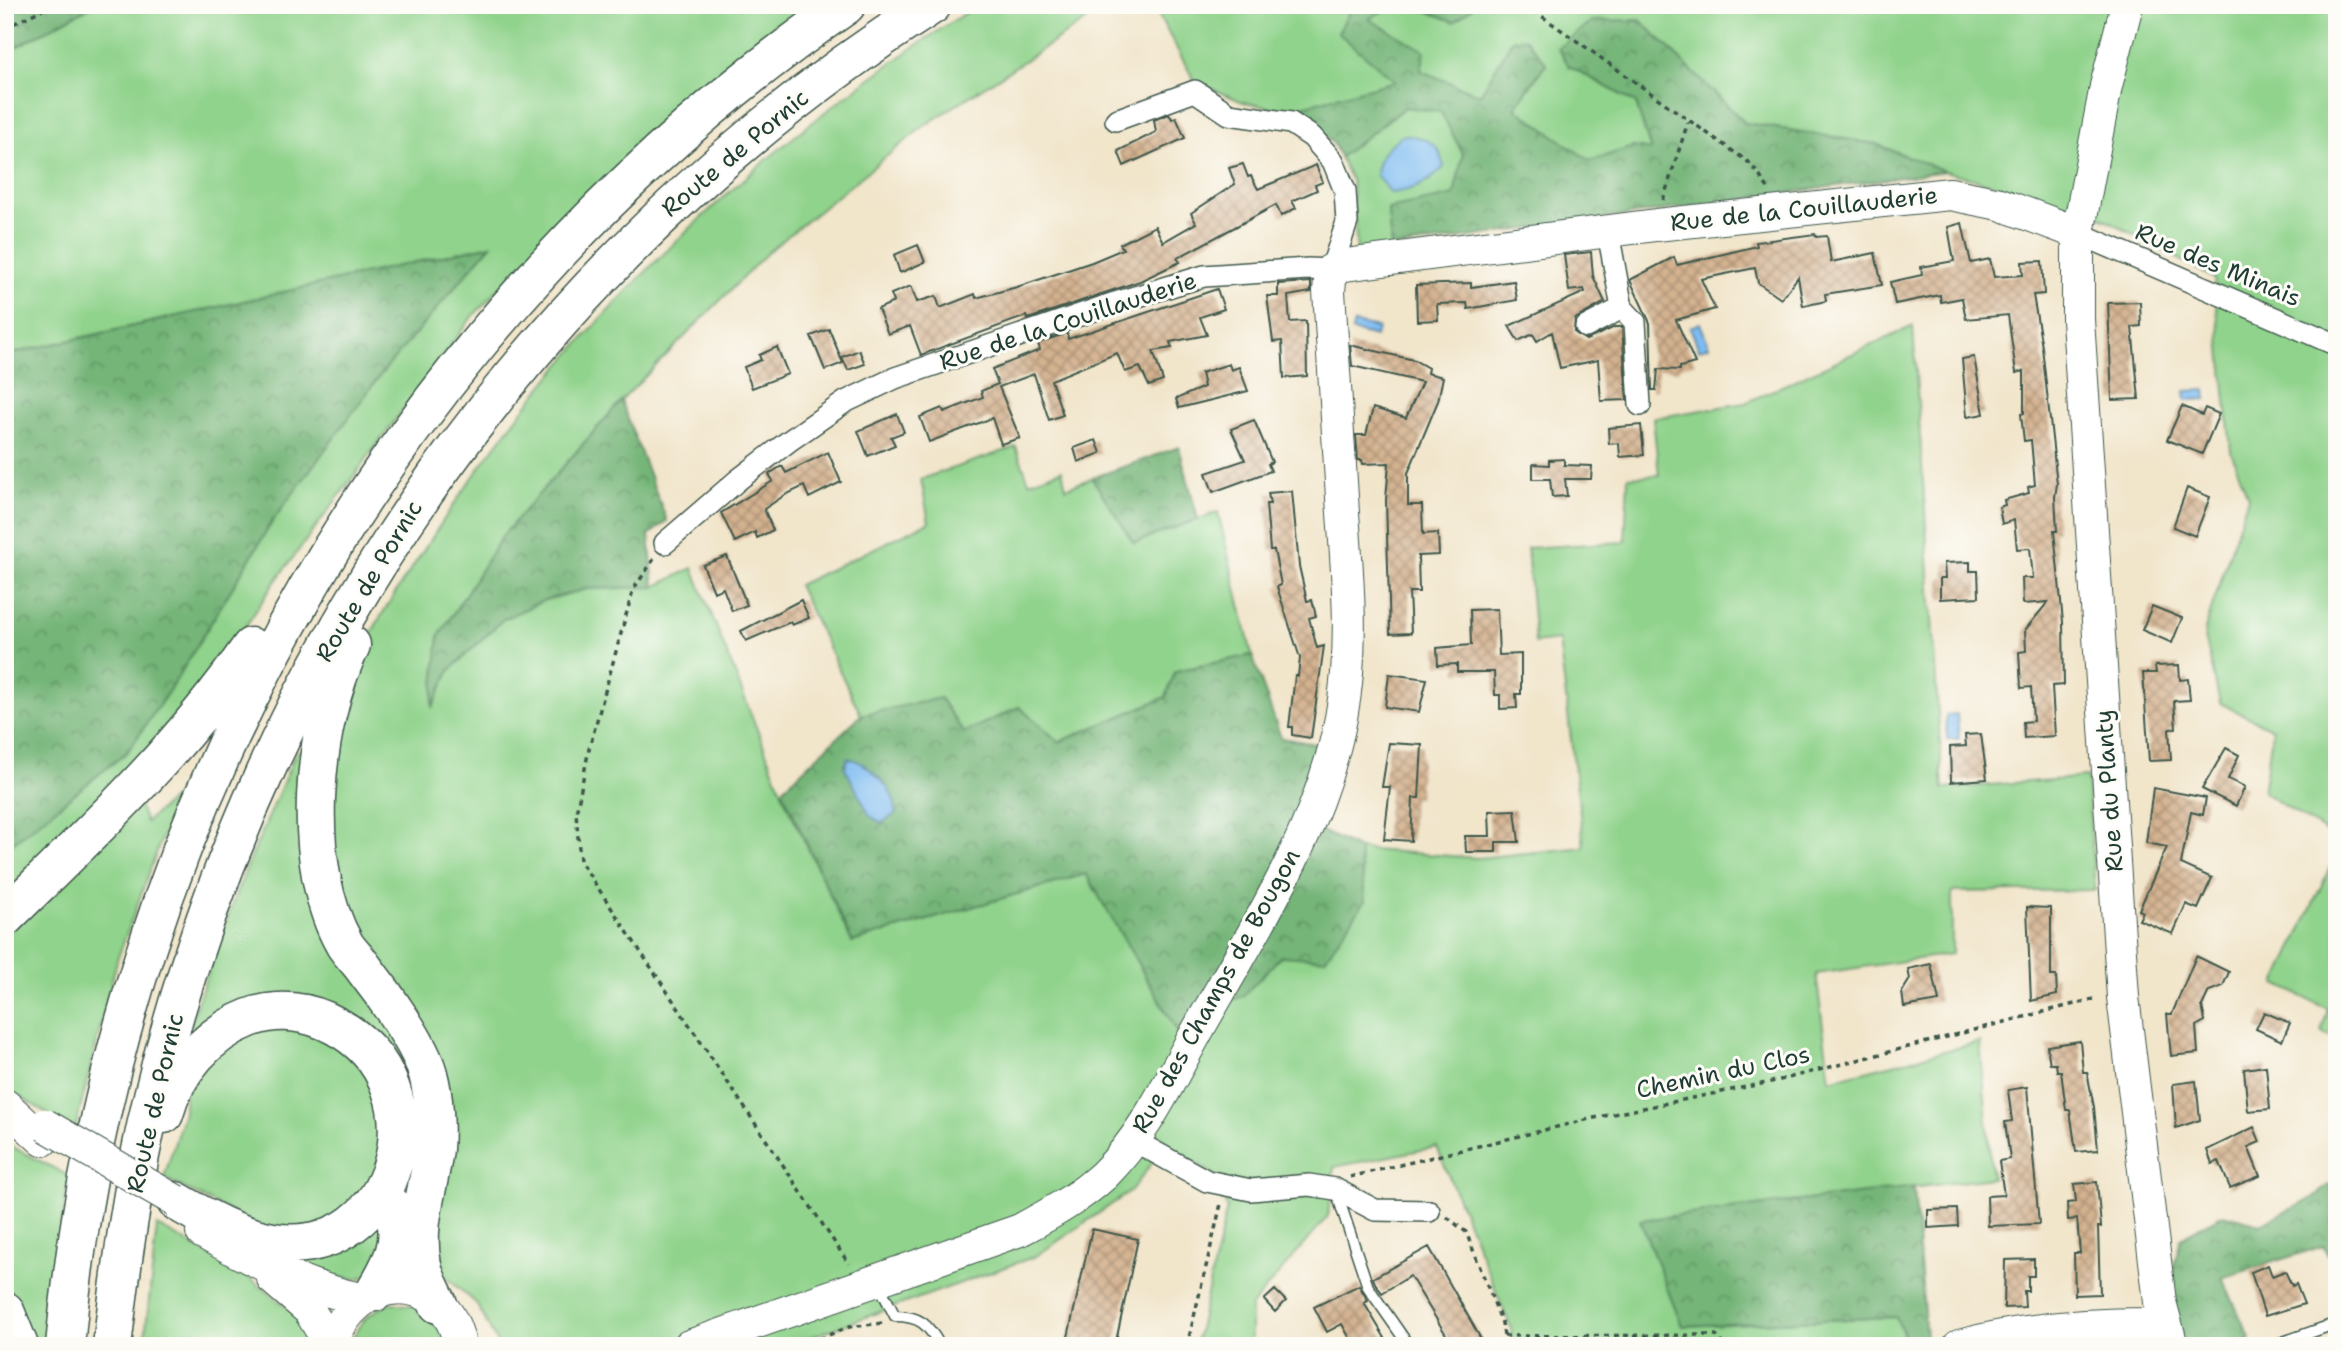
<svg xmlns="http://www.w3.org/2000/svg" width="2342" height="1351" font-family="'Shantell Sans',sans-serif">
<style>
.grass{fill:#90d38c;stroke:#588860;stroke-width:2}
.forest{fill:url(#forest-crowns);stroke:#4a7956;stroke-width:2}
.water{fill:#7ebcf2;stroke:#4e7c93;stroke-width:2}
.building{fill:url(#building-cross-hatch)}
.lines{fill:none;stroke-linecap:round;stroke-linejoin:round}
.lane-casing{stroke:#3e564a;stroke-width:13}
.street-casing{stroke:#3e564a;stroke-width:24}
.secondary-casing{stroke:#3e564a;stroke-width:34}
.highway-casing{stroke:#3e564a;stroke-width:41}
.path{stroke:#3e564a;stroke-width:3.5;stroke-dasharray:5 5;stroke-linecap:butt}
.lane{stroke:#fff;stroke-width:10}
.street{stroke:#fff;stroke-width:21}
.secondary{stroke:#fff;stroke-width:32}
.highway{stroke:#fff;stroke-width:38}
.secondary-bridge-casing{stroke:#3e564a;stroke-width:34;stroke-linecap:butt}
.secondary-bridge{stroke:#fff;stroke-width:32}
.labels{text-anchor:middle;stroke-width:6;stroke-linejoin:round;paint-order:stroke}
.street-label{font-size:24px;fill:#1f3d34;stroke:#fdfcf7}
</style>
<defs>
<pattern id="forest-crowns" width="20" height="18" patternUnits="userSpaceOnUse" patternTransform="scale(1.75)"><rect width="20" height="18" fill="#74b578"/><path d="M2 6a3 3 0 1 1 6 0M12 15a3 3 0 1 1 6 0" fill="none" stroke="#5f9463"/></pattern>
<pattern id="building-cross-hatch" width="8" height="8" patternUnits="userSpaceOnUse" patternTransform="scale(1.75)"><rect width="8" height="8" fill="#d4b290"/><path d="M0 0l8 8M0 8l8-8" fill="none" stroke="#ab9276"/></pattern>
</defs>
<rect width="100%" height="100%" fill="#fdfcf7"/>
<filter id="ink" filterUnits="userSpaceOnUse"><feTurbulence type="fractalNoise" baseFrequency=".0143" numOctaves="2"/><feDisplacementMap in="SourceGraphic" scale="14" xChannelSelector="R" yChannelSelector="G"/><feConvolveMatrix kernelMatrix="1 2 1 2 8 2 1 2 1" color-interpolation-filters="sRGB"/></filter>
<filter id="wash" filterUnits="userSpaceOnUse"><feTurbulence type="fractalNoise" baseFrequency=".00686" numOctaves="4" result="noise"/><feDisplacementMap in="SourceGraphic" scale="28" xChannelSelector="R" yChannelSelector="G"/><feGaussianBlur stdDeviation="1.57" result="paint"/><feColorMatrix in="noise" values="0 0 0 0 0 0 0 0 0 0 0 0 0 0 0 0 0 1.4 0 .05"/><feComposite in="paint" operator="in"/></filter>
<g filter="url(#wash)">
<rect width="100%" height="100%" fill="#f1e5ca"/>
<path class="grass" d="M93 5H816L764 41 625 158 472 317 272 586 195 704 128 780 146 822 178 794 117 960 75 1130 5 1088V849L128 751 178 677 274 519 381 374 490 246 5 355V53Z
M978 5H1110L924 126 768 252 621 401 503 535 439 636 432 705 450 670 503 619 545 599 587 589 654 587 693 568 785 800 852 942 1086 874 1178 1033 1196 1012 1243 996 1281 956 1365 901 1359 849 1478 858 1584 847 1559 640 1535 643 1527 548 1625 542 1628 477 1659 475 1653 418 1745 403 1913 326 1943 789 2087 777 2095 890 1952 892V954L1816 974 1830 1080 1980 1042 1992 1178 1640 1220 1682 1326 1897 1317 1907 1346H1512L1511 1328 1437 1147 1334 1167 1328 1216 1251 1306V1346H1195L1227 1208 1216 1176 1166 1144 1131 1191 1036 1256 785 1346H499L476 1303 448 1279 402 1267 356 1279 318 1275 274 1257 233 1213 164 1178 184 1112 185 1044 196 1006 237 891 296 752 334 742C340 719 346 694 354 671 369 628 406 578 431 539 569 324 762 141 978 5Z
M1153 5H1353L1339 33 1396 81 1299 107 1296 113 1243 102 1195 82Z
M1416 5 1454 21 1476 5H2337V839L2263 792 2273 729 2220 703 2204 632 2248 497 2231 451 2214 278 2094 213 1945 171 1876 144 1745 123 1640 20 1569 66 1636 103 1651 151 1633 147 1590 161 1515 108 1546 64 1512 41 1480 95 1420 71 1369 19 1379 10Z
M1405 107 1441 112 1463 154 1454 196 1388 209 1391 248 1357 252 1352 182 1340 157Z
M1016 447 1029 482 1062 470 1066 488 1092 478 1134 543 1218 512 1252 655 1175 671 1166 697 1059 742 1019 707 964 733 940 698 861 715 798 585 929 522 921 479Z
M2337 852V1039L2321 1032 2328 1009 2276 984Z
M5 1143 69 1176 43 1346H5Z
M157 1226 243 1273 297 1315 306 1346H144Z
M393 1303 424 1308 451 1346H350C358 1322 369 1311 393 1303Z"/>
<path class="forest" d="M5 5H93L5 53Z
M1353 5H1476L1454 22C1426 9 1396 0 1369 19L1425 51 1421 71 1480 95 1512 40 1525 38 1546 63 1515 108 1590 161 1633 147 1651 150 1636 103 1569 66 1558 48 1592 21 1640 20 1745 123 1876 144 1945 171 1391 248 1388 209 1454 195 1463 154 1441 112 1405 107 1340 157 1333 143 1296 113 1299 107 1395 81 1338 33Z
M491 245 381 374 274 519 178 677 128 751 5 849V355Z
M621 401 667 521 649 535 654 587 587 589 545 600 503 619 450 670 432 708 439 636 503 535Z
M1179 447 1198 519 1134 543 1092 478Z
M1252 655 1281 738 1323 745 1303 822 1359 849 1365 901 1325 959 1281 956 1243 996 1196 1012 1179 1034 1086 874 852 942 782 790 861 715 940 698 964 733 1019 707 1059 742 1166 697 1175 671Z
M2337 1179V1274L2324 1246 2222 1278 2251 1340 2238 1346H2182L2167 1291 2181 1238 2223 1214 2260 1224 2308 1201Z
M1914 1187 1926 1337 1909 1346 1896 1317 1682 1326 1640 1220Z"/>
<path class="water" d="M1404 135C1426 137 1441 143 1444 167 1428 184 1413 191 1390 193L1376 175C1378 155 1387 145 1404 135Z
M1354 323 1378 328 1376 337 1352 331Z
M1700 323 1709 346 1699 350 1690 327Z
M2206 390 2207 399 2186 400 2185 391Z
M1957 714 1959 739H1947L1946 715Z
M847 758C867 760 900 793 895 814L882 823 870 816 845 768Z"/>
<g id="blocks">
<path class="building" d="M1169 114 1172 119 1176 117 1185 138 1124 166 1118 151 1156 132 1154 120Z
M1243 164 1248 177 1251 176 1258 189 1316 165 1323 182 1315 185 1317 190 1292 201 1296 208 1281 216 1276 205 1177 258 1180 262 1140 281 1028 319 1026 316 921 355 910 326 888 334 878 309 894 302 891 294 911 286 917 302 936 296 940 308 975 294 976 298 1017 287 1092 262 1123 249 1120 244 1155 226 1163 242 1196 223 1191 213 1235 184 1229 168Z
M1962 223 1971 263 1990 259 1994 277 2023 275 2022 262 2042 261 2044 294 2033 295 2042 347 2057 484 2055 497 2057 531H2054L2063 622 2064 685 2052 686 2055 736 2024 738 2023 722 2033 721 2031 687 2021 688 2019 652 2026 651 2025 630 2048 602 2023 604 2022 578H2033L2030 548 2017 549 2014 520 2002 524 1999 507 2005 505 2004 500 2029 493 2028 487 2035 485 2031 440 2024 441 2021 414 2024 413V371L2016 373 2008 315 1966 319 1962 298 1941 302 1940 295 1895 304 1890 282 1922 275 1921 267 1954 261 1948 227Z
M1815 234 1816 237 1827 236 1831 262 1875 253 1882 285 1825 294 1826 301 1803 306 1798 277 1781 299 1758 283 1755 268 1701 279 1715 309 1676 320 1695 363 1680 367V370L1658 369 1656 390H1652L1650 323 1630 280 1674 257 1677 265 1757 246 1756 242Z
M918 245 925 262 900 273 894 255Z
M1591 252 1593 276 1605 302 1575 319 1574 332 1586 340 1615 327H1622L1627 400 1601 401 1598 360 1560 368 1552 332 1537 341 1533 334 1518 341 1509 326 1585 292 1584 289 1569 291 1564 255Z
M1514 281 1517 300 1468 309 1467 303 1437 304 1438 320 1417 321 1416 285 1471 283V287Z
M1311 282V292L1288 296 1290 322 1306 321 1307 376 1284 378 1282 341 1273 342 1267 296H1278V284Z
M1217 289 1224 309 1200 317 1207 335 1170 342 1172 348 1153 351 1163 381 1149 386 1140 367 1125 372 1117 353 1051 380 1063 415 1049 420 1034 374 999 387 1020 438 1001 444 992 418 929 442 920 417 942 408 944 412 983 397 981 391 998 384 992 369 1040 350 1038 343 1067 333 1068 339Z
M2140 302 2141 326 2132 327 2139 399 2112 400 2108 303Z
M829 329 843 363 825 370 811 336Z
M1350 345 1414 360 1428 368 1427 373 1443 377 1438 401 1408 473V505H1422L1423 534 1438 533 1439 555 1418 556 1419 592H1409L1411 633 1390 634 1386 500 1389 463 1363 464 1362 460H1358L1356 435H1366L1373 408 1406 418 1422 382 1352 366Z
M777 347 788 374 752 388 744 367 761 360 759 355Z
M859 350 865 364 848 370 842 357Z
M1974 357 1984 414 1967 417 1962 359Z
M1229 364 1231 370 1239 367 1248 391 1179 408 1176 399 1204 387 1201 373Z
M2182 406 2202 415 2205 408 2219 414 2202 454 2167 440Z
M897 414 904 432 891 437 895 445 868 456 858 431Z
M1254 420 1272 462 1268 464 1271 471 1213 492 1206 473 1245 460 1231 429Z
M1641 425 1644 455 1620 457 1619 443 1609 444 1608 428Z
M1096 440 1101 453 1078 462 1074 448Z
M828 452 841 482 809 498 804 486 785 495 764 509 773 530 757 538 755 532 735 542 721 513 773 481 769 474 782 466 786 473Z
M1564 459V465L1592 466 1591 479H1565L1567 496 1552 497 1550 479H1533V464L1549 465V460Z
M2187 488 2210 497 2195 536 2173 527Z
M1292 491 1299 566 1307 601 1312 600 1316 616 1309 618 1317 648 1324 646 1311 738 1292 735V727H1289L1295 676H1298L1300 658 1277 587 1281 585 1274 550H1270L1266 504H1270L1268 493Z
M727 556 747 605 732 611 723 588 714 592 703 565Z
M1970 562V571H1978L1979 597 1940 599V578H1945L1944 563Z
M801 600 809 618 792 625 790 622 746 641 741 631Z
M2152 606 2182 618 2172 643 2142 630Z
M1497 609 1499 655 1521 654V694H1516L1517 708 1500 709V695H1495L1494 672H1457V664L1438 665 1437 648 1471 645 1470 610Z
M2179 665 2180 680 2188 679 2190 700 2174 701 2176 728 2169 729 2171 760 2149 761 2143 673H2156L2155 666Z
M1389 674 1427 679 1419 712 1385 707Z
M1981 734 1987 779 1951 782 1950 747 1966 746 1965 735Z
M1389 743 1422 745 1419 798H1413L1411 841 1384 839 1390 787H1382Z
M2226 748 2239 755 2228 779 2245 787 2236 806 2202 789Z
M2153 788 2206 798 2203 815 2191 812 2181 864 2212 878 2198 909 2186 904 2173 934 2139 920 2143 912 2139 910 2167 847 2146 843Z
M1515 810 1519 842H1496V852H1466L1465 836H1490L1489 811Z
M2027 907 2051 908V976H2056L2057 995 2031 1001Z
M2196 956 2229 972 2223 986 2209 991 2202 1006 2205 1021 2196 1026 2198 1053 2171 1056 2167 1014H2172Z
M1931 964 1939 1001 1904 1007 1902 992 1910 979 1908 969Z
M2264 1012 2290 1023 2282 1041 2256 1029Z
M2080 1041 2083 1072H2087L2094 1107 2098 1150 2076 1152 2070 1110H2066L2061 1071H2057L2056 1064H2050L2047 1046Z
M2266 1066 2270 1109 2248 1111 2244 1069Z
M2196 1081 2200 1120 2176 1128 2173 1084Z
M2027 1087 2039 1224 1988 1226 1987 1196 2004 1195 1999 1161 2010 1159 2005 1122 2012 1121 2008 1090Z
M2254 1127 2260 1142 2248 1147 2260 1176 2230 1188 2219 1161 2212 1164 2207 1150Z
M2097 1182 2101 1227H2098L2100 1294 2075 1295 2074 1253H2080L2077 1219 2068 1220 2067 1203 2076 1202 2074 1184Z
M1957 1209 1958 1226 1928 1228V1210Z
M1092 1229 1138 1239 1115 1346H1066Z
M1429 1247 1481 1339 1470 1346H1453L1410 1276 1382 1293 1375 1283 1373 1278Z
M2034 1259V1276H2028V1291H2024L2025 1307 2004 1308 2005 1260Z
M2268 1265 2272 1276 2285 1271 2292 1286 2296 1284 2304 1304 2265 1316 2251 1272Z
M1359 1285 1368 1301 1364 1303 1385 1338 1374 1346H1354L1342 1324 1327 1332 1314 1307Z
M1275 1290 1286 1301 1275 1312 1264 1300Z"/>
</g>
</g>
<g filter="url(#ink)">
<use href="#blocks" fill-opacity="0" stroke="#3e564a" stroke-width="2"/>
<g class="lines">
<g class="lane-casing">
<path id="lane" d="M1336 1191 1368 1287 1409 1346
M878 1283 895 1316C920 1316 928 1324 940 1346
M2272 1346 2337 1323"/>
</g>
<g class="street-casing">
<path id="street" d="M1608 232 1622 308 1635 322 1640 405
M2078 233 2337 345
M1586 327 1622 308
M665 543 738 480 789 441 845 402 895 378 1115 303 1204 276 1308 269 1331 270 1347 222 1345 191 1333 161 1312 137 1291 123 1229 114 1195 91 1116 120
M1133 1140 1207 1181 1251 1190 1309 1185 1335 1189 1375 1210 1429 1211"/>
</g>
<g class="secondary-casing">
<path id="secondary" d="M2127 5 2106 86 2078 233V320L2123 997 2160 1302 2172 1346
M5 1105 43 1140
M202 1232C251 1260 305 1288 361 1299
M273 1279 309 1310 331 1346
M331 1346C355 1270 446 1268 460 1346
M689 1346 1020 1230C1050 1214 1079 1198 1104 1175 1147 1133 1174 1071 1204 1019 1258 924 1320 828 1341 718 1354 650 1348 581 1343 513 1338 439 1333 365 1329 291L1331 270 1345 265 1656 225 1950 194 2000 204 2078 233
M1959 1346C2026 1327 2096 1323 2165 1324"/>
</g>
<g class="highway-casing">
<path id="highway" d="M351 645C312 724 299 866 345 945 351 954 359 961 365 970 384 994 421 1046 428 1074 434 1096 436 1127 434 1149 429 1187 414 1226 422 1265 424 1278 433 1292 438 1304
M5 917C95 829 179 751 251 647
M164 1114C176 1070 208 1034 249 1018 278 1007 309 1011 336 1026 446 1085 399 1261 273 1242 237 1236 207 1219 176 1201
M375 1292C392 1263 405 1241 393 1207
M5 1311 19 1346
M65 1346C113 810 403 310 846 5
M112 1346C122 1262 133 1178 153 1096 261 647 543 252 932 5"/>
</g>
<path class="path" d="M1526 5 1751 164 1768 188
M5 28 51 5
M1663 200 1688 122
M654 559 633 590 589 749 576 813 580 861 849 1264
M1350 1177 1594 1118 1776 1081 2098 998
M1447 1217 1466 1232 1502 1323 1504 1336
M801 1346 849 1327 883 1323
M1187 1346 1221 1204
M1505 1346 1504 1336 1716 1335 1725 1346"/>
<use href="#lane" class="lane"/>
<use href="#street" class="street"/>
<use href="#secondary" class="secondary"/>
<use href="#highway" class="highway"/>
<g class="secondary-bridge-casing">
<path id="secondary-bridge" d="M45 1125 176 1201"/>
</g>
<use href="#secondary-bridge" class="secondary-bridge"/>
</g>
</g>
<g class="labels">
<g class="street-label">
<text transform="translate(735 153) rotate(-40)" y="8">Route de Pornic</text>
<text transform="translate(1804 209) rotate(-6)" y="8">Rue de la Couillauderie</text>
<text transform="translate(2218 265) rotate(23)" y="8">Rue des Minais</text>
<text transform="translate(1068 321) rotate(-18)" y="8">Rue de la Couillauderie</text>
<text transform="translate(369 581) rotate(-59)" y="8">Route de Pornic</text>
<text transform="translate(2109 791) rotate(-94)" y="8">Rue du Planty</text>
<text transform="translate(1216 991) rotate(-61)" y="8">Rue des Champs de Bougon</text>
<text transform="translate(1723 1072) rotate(-12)" y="8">Chemin du Clos</text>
<text transform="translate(155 1103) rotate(-77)" y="8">Route de Pornic</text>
</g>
</g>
<rect width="2342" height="1351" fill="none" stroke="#fdfcf7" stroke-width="28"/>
</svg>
